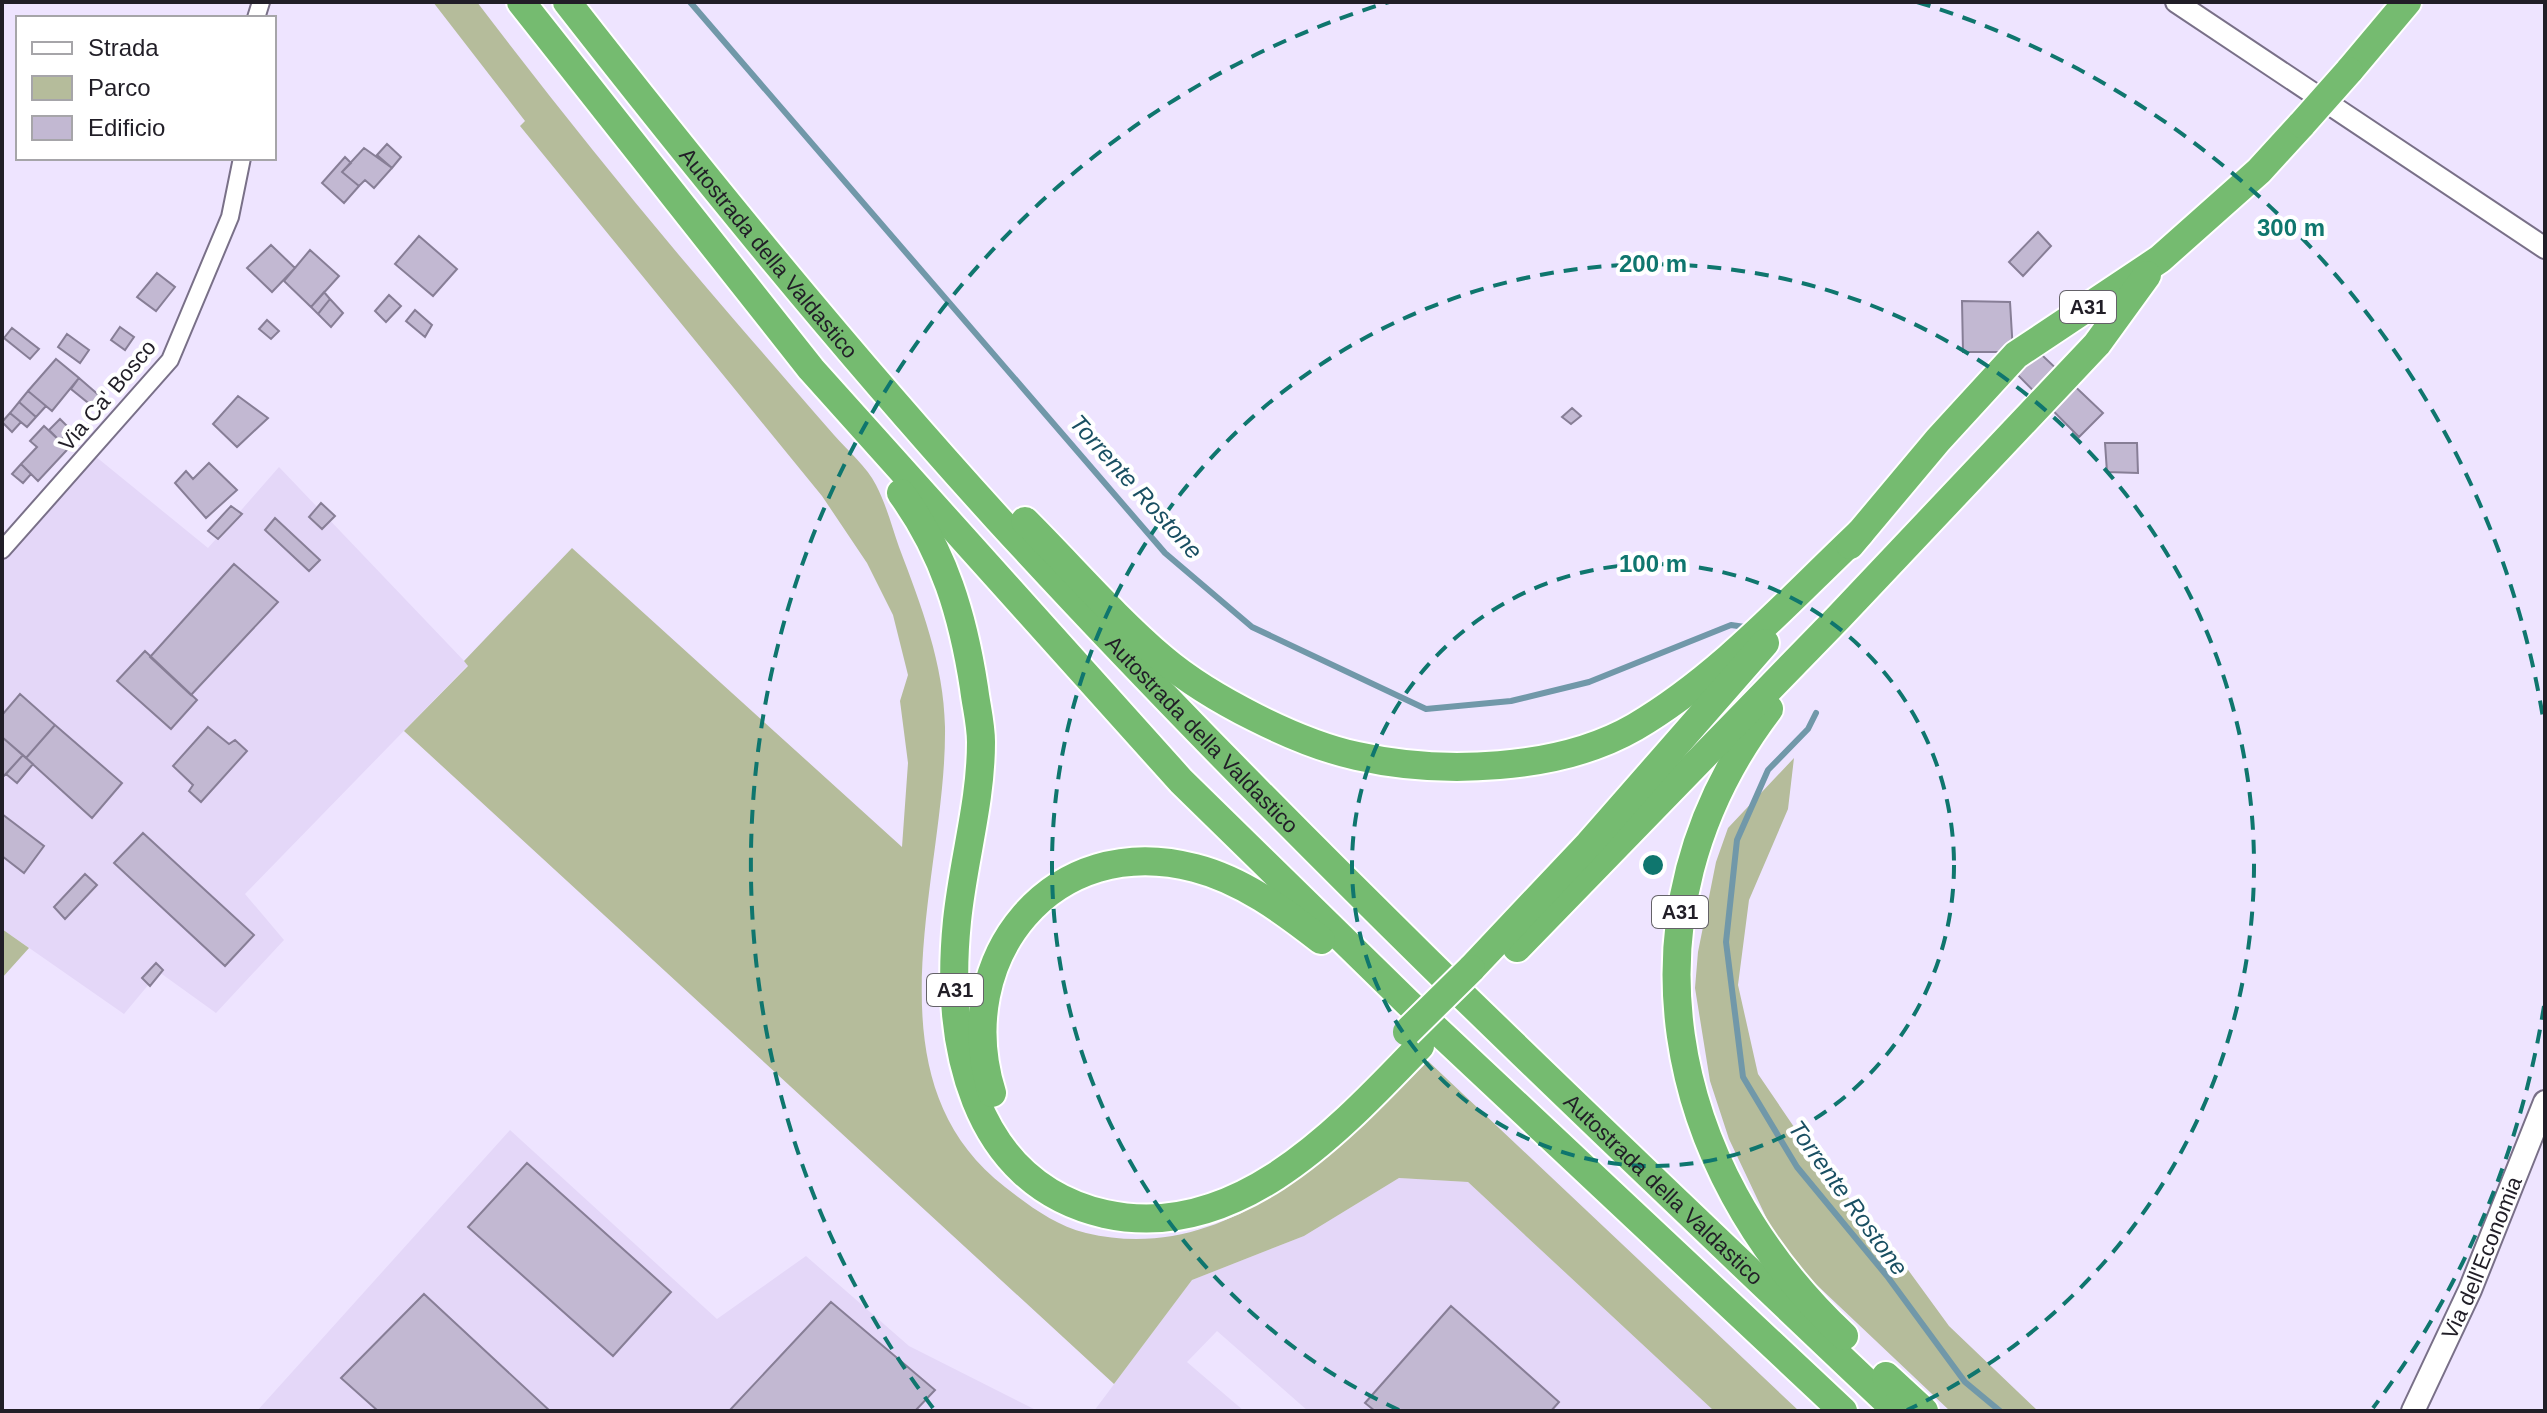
<svg xmlns="http://www.w3.org/2000/svg" width="2547" height="1413" font-family="Arial,sans-serif">
<style>
.built{fill:#e4d7f8}
.green{fill:#b5bc9b}
.lines{fill:none;stroke-linecap:round;stroke-linejoin:round}
.stream{stroke:#7198a9;stroke-width:6}
.building{fill:#c2b8d2;stroke:#877e96;stroke-width:2}
.minor-casing{stroke:#797088;stroke-width:20}
.tertiary-casing{stroke:#797088;stroke-width:24}
.secondary-casing{stroke:#797088;stroke-width:26}
.motorway-casing{stroke:#fff;stroke-width:32}
.minor{stroke:#fff;stroke-width:16}
.tertiary{stroke:#fff;stroke-width:20}
.secondary{stroke:#fff;stroke-width:22}
.motorway{stroke:#75bb70;stroke-width:28}
.motorway-bridge-casing{stroke:#fff;stroke-width:32;stroke-linecap:butt}
.motorway-bridge{stroke:#75bb70;stroke-width:28}
.ring{fill:none;stroke:#0f766e;stroke-width:4;stroke-dasharray:14 10}
.labels{text-anchor:middle;stroke-width:8;stroke-linejoin:round;paint-order:stroke}
.shield{fill:#fff;stroke:#646268;stroke-width:2}
.shield-label{font-size:20px;font-weight:bold;fill:#211e27}
.street-label{font-size:22px;fill:#211e27;stroke:#fff}
.water-label{font-size:24px;font-style:italic;fill:#194f62;stroke:#fff}
.centre{fill:#0f766e;stroke:#fff;stroke-width:4}
.ring-label{font-size:24px;text-anchor:middle;font-weight:bold;fill:#0f766e;stroke:#fff;stroke-width:8;stroke-linejoin:round;paint-order:stroke}
</style>
<rect width="100%" height="100%" fill="#eee4ff"/>
<path class="built" d="M95 456 208 548 279 467 468 665 245 894 284 940 216 1013 159 972 124 1014 2 929V560Z
M510 1130 717 1319 806 1256 909 1346 1038 1411H257Z
M1399 1178 1468 1182 1714 1411H1308L1217 1331 1187 1362 1244 1411H1094L1192 1280 1304 1236Z"/>
<path class="green" d="M433 2H477C560 111 646 218 736 322 769 360 801 397 834 435 848 451 867 467 876 485 886 504 892 527 899 547 921 605 944 664 945 727 947 876 862 1076 1005 1187 1031 1207 1055 1225 1086 1233 1228 1267 1337 1150 1428 1061L1799 1411H1714L1468 1182 1399 1178 1304 1236 1192 1280 1114 1384 404 731 468 666 464 661 572 548 902 847 908 763 900 701 908 675 893 615 867 563 822 496 520 126 525 121Z
M1794 758 1788 809 1749 900 1738 985 1758 1074 1822 1168 1887 1241 1949 1326 2038 1411H1950L1783 1253 1729 1139 1710 1081 1695 988 1698 952 1716 862 1728 828Z
M2 929 29 948 2 978Z"/>
<g class="lines">
<path class="stream" d="M690 2 1165 553 1252 627 1426 709 1511 701 1589 682 1731 625 1745 627
M1816 713 1808 729 1768 770 1737 840 1726 942 1743 1077 1797 1167 1887 1276 1965 1382 2000 1411"/>
</g>
<path class="building" d="M387 144 401 157 392 168 377 155Z
M364 148 392 168 374 188 365 180 359 186 342 172Z
M345 157 351 163 342 172 359 186 344 203 322 183Z
M2038 232 2051 246 2023 276 2009 262Z
M419 236 457 269 433 296 395 264Z
M271 245 295 268 272 292 247 268Z
M310 250 339 276 311 307 284 281Z
M157 273 175 287 156 311 137 297Z
M324 292 330 299 318 314 311 307Z
M389 295 401 306 386 322 375 311Z
M330 299 343 313 331 327 318 314Z
M1962 301 2010 302 2013 352H1963Z
M415 310 432 325 425 337 406 321Z
M267 320 279 331 271 339 259 329Z
M120 327 134 337 125 350 111 340Z
M12 328 39 349 30 359 4 338Z
M67 334 89 350 80 363 58 347Z
M2025 339 2103 413 2079 437 2005 362Z
M56 359 79 378 52 411 28 391Z
M79 378 109 404 102 414 71 389Z
M28 391 46 406 36 417 19 402Z
M238 396 268 418 237 447 213 424Z
M19 402 36 417 27 427 10 413Z
M1572 408 1581 416 1571 424 1562 417Z
M10 413 21 422 12 432 2 422Z
M60 419 71 430 60 441 49 430Z
M44 426 60 441 71 430 79 437 38 481 21 464 37 447 30 441Z
M2105 443H2137L2138 473 2107 472Z
M209 463 237 490 206 518 175 483 186 471 193 479Z
M21 464 31 474 23 483 12 474Z
M321 503 335 516 322 529 309 517Z
M231 506 242 514 218 539 208 531Z
M275 518 320 560 309 571 265 530Z
M234 564 278 602 191 695 150 657Z
M145 651 197 700 171 729 117 681Z
M20 694 55 725 26 758 2 737V715Z
M55 725 122 783 92 818 26 758Z
M208 727 229 744 235 740 247 751 201 802 189 791 193 785 173 766Z
M2 737 23 755 2 778Z
M23 755 33 764 17 783 6 774Z
M2 814 44 846 24 873 2 856Z
M143 833 254 935 225 966 114 863Z
M85 874 97 885 65 919 54 907Z
M156 963 163 970 150 986 142 978Z
M527 1163 671 1292 613 1356 468 1227Z
M424 1294 550 1411H378L341 1378Z
M831 1302 935 1390 915 1411H729Z
M1451 1306 1559 1402 1551 1411H1375L1365 1403Z"/>
<g class="lines">
<g class="minor-casing">
<path id="minor" d="M256 18 261 2
M2 550 170 360 230 217 242 158"/>
</g>
<g class="tertiary-casing">
<path id="tertiary" d="M2176 2 2545 248"/>
</g>
<g class="secondary-casing">
<g id="secondary">
<path id="s1" d="M2413 1411 2470 1290 2545 1102"/>
</g>
</g>
<g class="motorway-casing">
<g id="motorway">
<path d="M521 2 811 369 1181 781 1407 1002 1843 1411"/>
<path id="s2" d="M567 2C705 179 847 353 998 519 1283 830 1590 1120 1897 1411"/>
<path d="M2349 71 2407 2"/>
<path d="M901 493C944 552 963 616 974 688 976 705 981 724 981 742 981 803 963 861 957 921 945 1040 970 1183 1105 1214 1236 1243 1339 1130 1420 1046"/>
<path d="M1025 521C1071 567 1114 617 1163 659 1209 698 1297 743 1357 756 1441 775 1559 771 1635 727 1720 677 1789 600 1860 533"/>
<path d="M1850 545 1938 440 2016 355 2160 259 2259 171 2302 124"/>
<path d="M1769 709C1614 913 1664 1167 1844 1336"/>
<path d="M1517 948 1838 618 2097 344 2147 275"/>
<path d="M1471 969 1589 844 1765 643"/>
<path d="M992 1093C950 958 1053 830 1195 868 1242 880 1284 911 1321 940"/>
<path d="M1886 1376 1924 1411"/>
</g>
</g>
<use href="#minor" class="minor"/>
<use href="#tertiary" class="tertiary"/>
<use href="#secondary" class="secondary"/>
<use href="#motorway" class="motorway"/>
<g class="motorway-bridge-casing">
<path id="motorway-bridge" d="M2302 124 2349 71
M1407 1032 1471 969"/>
</g>
<use href="#motorway-bridge" class="motorway-bridge"/>
</g>
<g class="ring">
<circle cx="1653" cy="865" r="301"/>
<path d="M1399 1410A601 601 0 1 1 1907 1410"/>
<path d="M2544 1006A902 902 0 0 1 2373 1408M933 1408A902 902 0 0 1 1389 2M1917 2A902 902 0 0 1 2544 724"/>
</g>
<g class="labels">
<g class="shield">
<rect x="2060" y="291" width="56" height="32" rx="6"/>
<rect x="1652" y="896" width="56" height="32" rx="6"/>
<rect x="927" y="974" width="56" height="32" rx="6"/>
</g>
<g class="shield-label">
<text x="2088" y="314">A31</text>
<text x="1680" y="919">A31</text>
<text x="955" y="997">A31</text>
</g>
<g class="street-label">
<text dy="8" stroke="none"><textPath href="#s2" startOffset="322">Autostrada della Valdastico</textPath></text>
<text transform="translate(107 395) rotate(-50)" y="8">Via Ca' Bosco</text>
<text dy="8" stroke="none"><textPath href="#s2" startOffset="970">Autostrada della Valdastico</textPath></text>
<text dy="8" stroke="none"><textPath href="#s2" startOffset="1618">Autostrada della Valdastico</textPath></text>
<text dy="8" stroke="none"><textPath href="#s1" startOffset="168">Via dell'Economia</textPath></text>
</g>
<g class="water-label">
<text transform="translate(1136 487) rotate(48)" y="8">Torrente Rostone</text>
<text transform="translate(1848 1198) rotate(54)" y="8">Torrente Rostone</text>
</g>
</g>
<circle cx="1653" cy="865" r="12" class="centre"/>
<g class="ring-label">
<text x="2291" y="236">300 m</text>
<text x="1653" y="272">200 m</text>
<text x="1653" y="572">100 m</text>
</g>
<rect width="2547" height="1413" fill="none" stroke="#211e27" stroke-width="8"/>
<rect x="16" y="16" width="260" height="144" fill="#ffffff" stroke="#a6a5a9" stroke-width="2"/>
<rect x="32" y="42" width="40" height="12" fill="#ffffff" stroke="#a6a5a9" stroke-width="2"/>
<text x="88" y="56" font-size="24" fill="#211e27">Strada</text>
<rect x="32" y="76" width="40" height="24" fill="#b5bc9b" stroke="#a6a5a9" stroke-width="2"/>
<text x="88" y="96" font-size="24" fill="#211e27">Parco</text>
<rect x="32" y="116" width="40" height="24" fill="#c2b8d2" stroke="#a6a5a9" stroke-width="2"/>
<text x="88" y="136" font-size="24" fill="#211e27">Edificio</text>
</svg>
